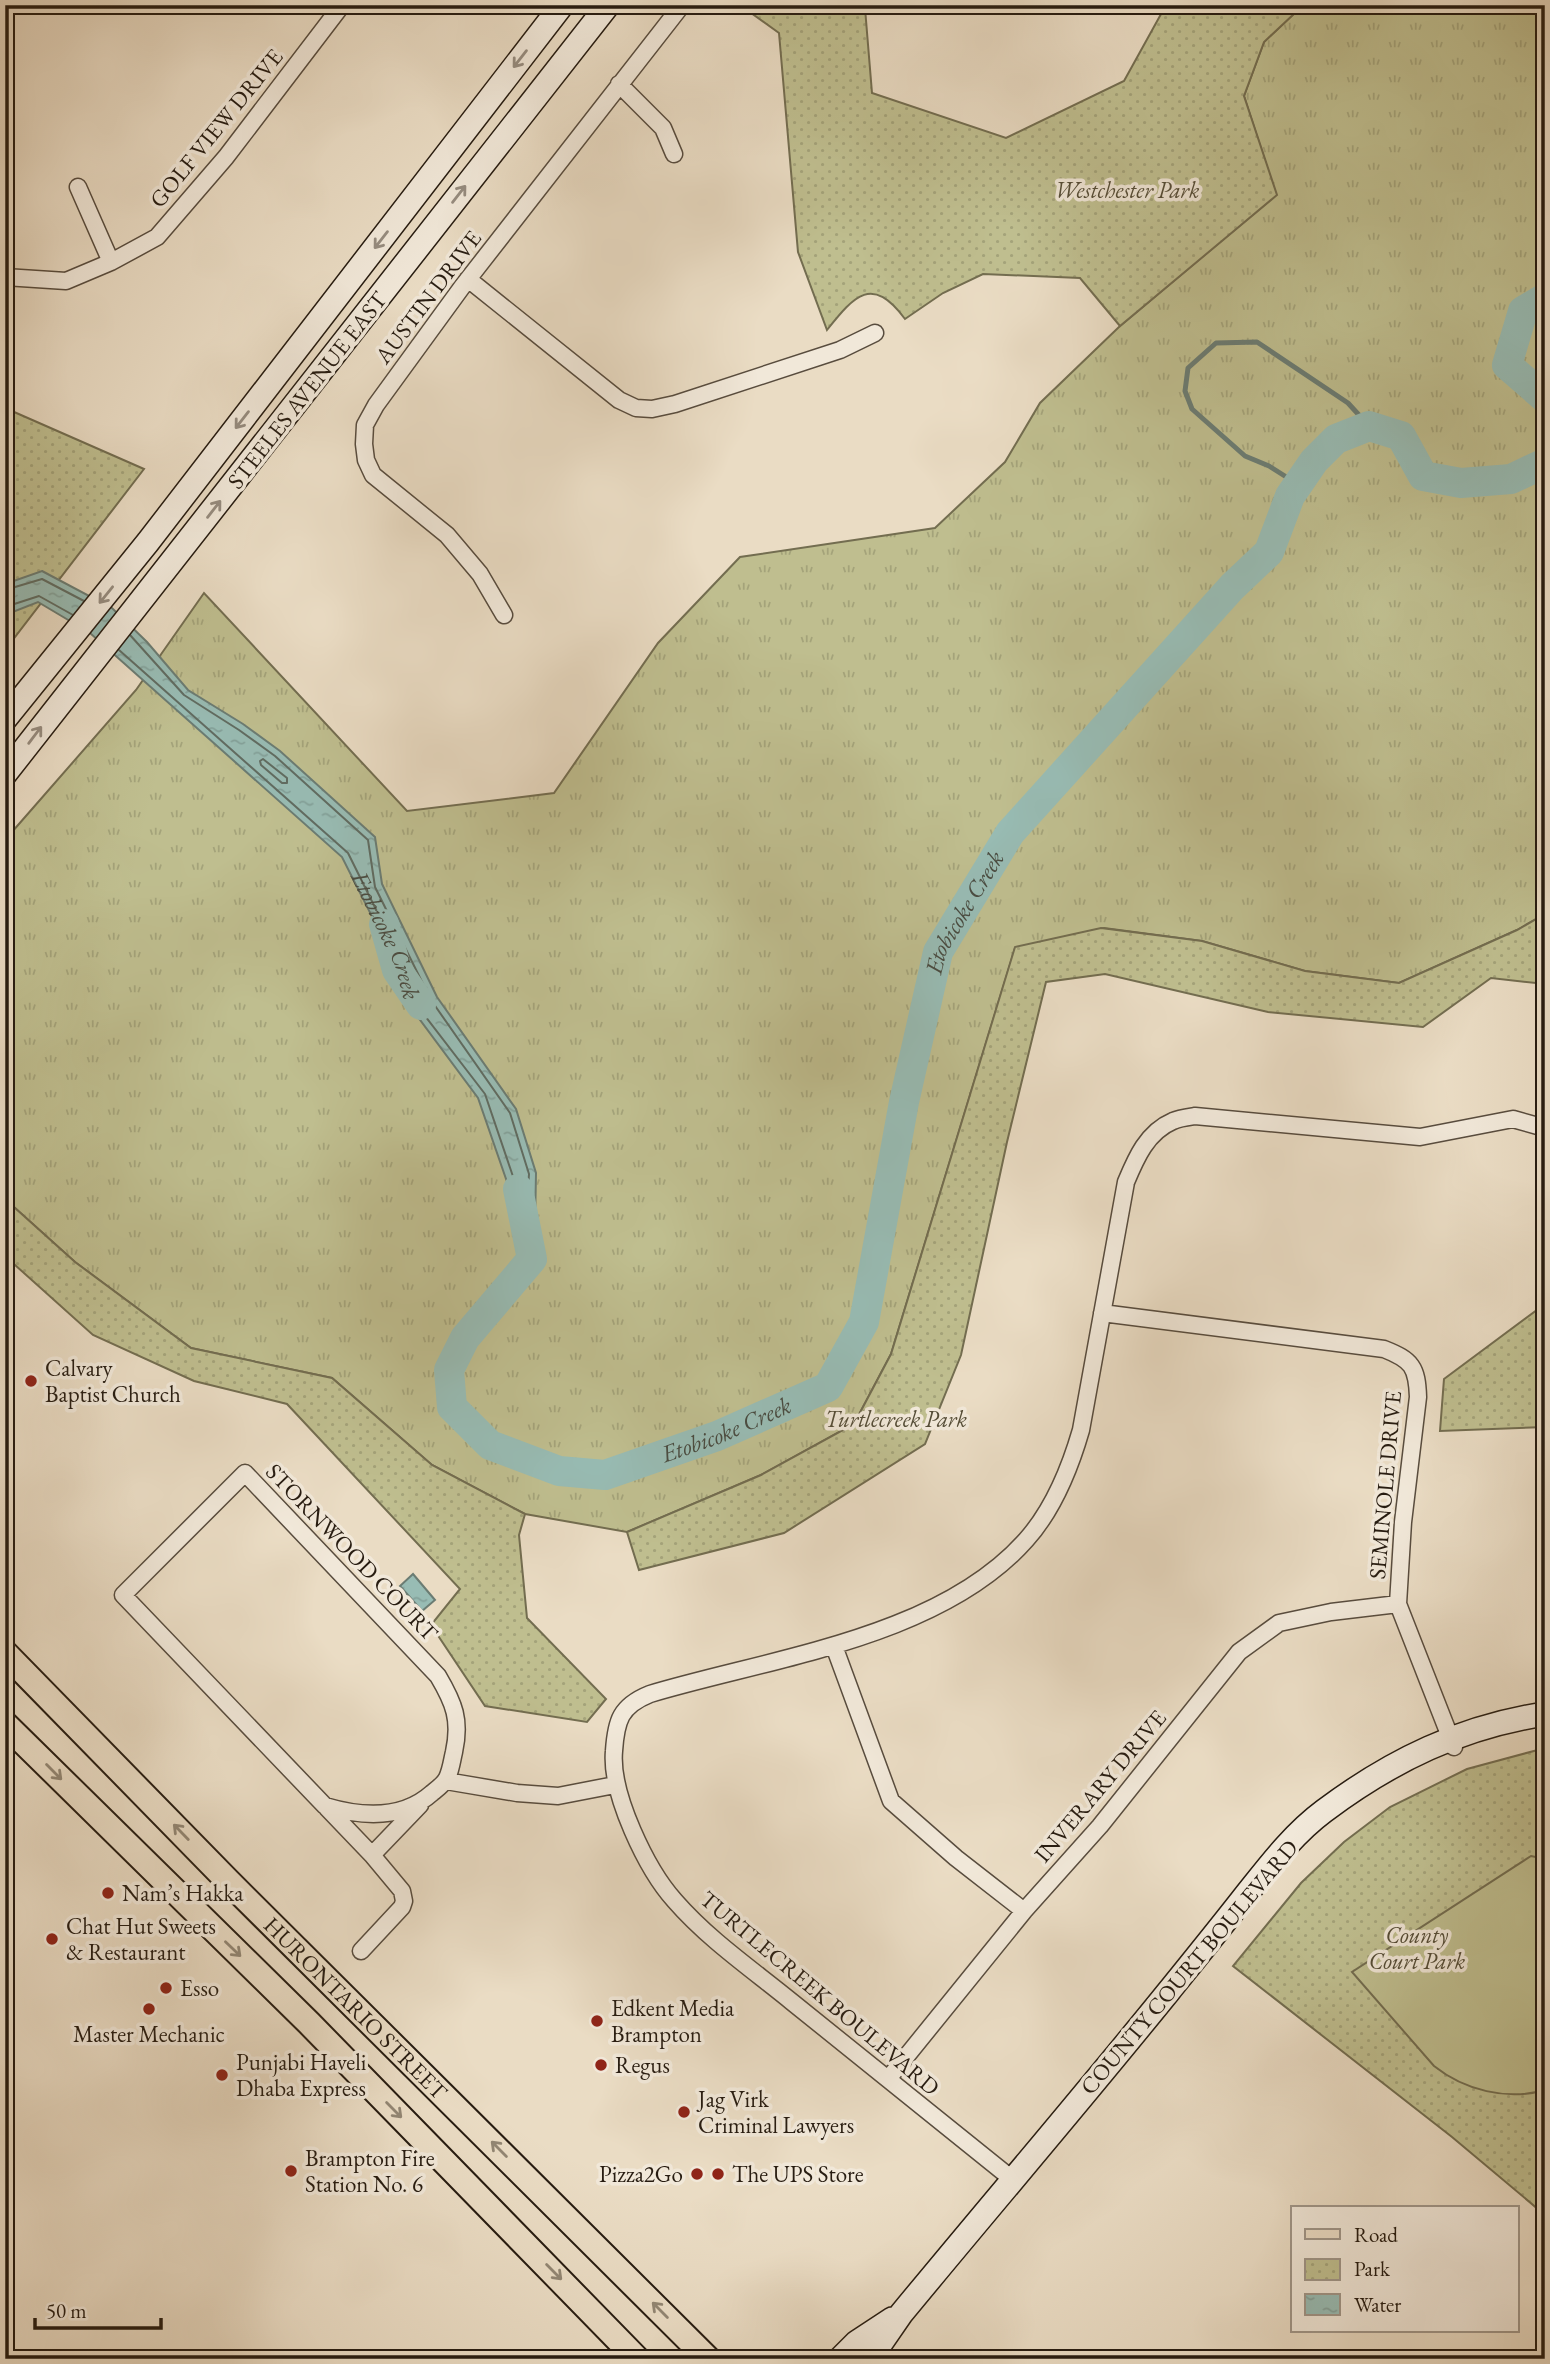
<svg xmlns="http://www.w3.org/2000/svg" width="1550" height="2364" font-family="'EB Garamond',serif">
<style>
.grass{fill:url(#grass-tufts);stroke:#736d50;stroke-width:2}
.park{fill:url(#park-dots);stroke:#736d50;stroke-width:2}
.pitch{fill:#bfbe8f;stroke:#736d50;stroke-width:2}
.water{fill:url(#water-ripples);stroke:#6b7c73;stroke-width:2}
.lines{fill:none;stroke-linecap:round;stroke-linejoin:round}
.shore{stroke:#606c62;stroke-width:2}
.stream{stroke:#6b7c73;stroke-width:5}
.river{stroke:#98bcb4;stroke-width:30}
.street-casing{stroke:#584c3e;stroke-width:19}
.secondary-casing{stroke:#271c11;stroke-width:26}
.primary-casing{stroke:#271c11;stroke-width:28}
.street{stroke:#f1e8d9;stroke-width:16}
.secondary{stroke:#f1e8d9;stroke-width:23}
.primary{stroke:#eadcc4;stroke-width:24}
.oneway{stroke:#968c7f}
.oneway2{stroke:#928673}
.poi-dot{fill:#8f2418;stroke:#f1e8d9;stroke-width:2.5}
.labels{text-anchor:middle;stroke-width:7;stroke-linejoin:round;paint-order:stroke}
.street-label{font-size:23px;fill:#271c11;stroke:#f1e8d9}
.park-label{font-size:23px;font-style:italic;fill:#554d37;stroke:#f1e8d9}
.poi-label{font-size:23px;fill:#271c11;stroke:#f1e8d9;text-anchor:start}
.water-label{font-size:24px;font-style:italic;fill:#494c42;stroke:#f1e8d9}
</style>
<defs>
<pattern id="grass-tufts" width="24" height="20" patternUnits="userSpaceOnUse" patternTransform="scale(1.75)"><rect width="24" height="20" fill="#bfbe8f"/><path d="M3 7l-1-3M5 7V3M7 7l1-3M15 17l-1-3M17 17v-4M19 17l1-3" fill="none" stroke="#a4a37a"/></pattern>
<pattern id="park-dots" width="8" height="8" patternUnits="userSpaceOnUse" patternTransform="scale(1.75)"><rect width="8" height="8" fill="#bfbe8f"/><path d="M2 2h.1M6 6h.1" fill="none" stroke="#a4a37a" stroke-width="1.8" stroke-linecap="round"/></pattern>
<pattern id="water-ripples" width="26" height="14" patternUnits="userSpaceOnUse" patternTransform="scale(1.75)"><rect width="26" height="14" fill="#98bcb4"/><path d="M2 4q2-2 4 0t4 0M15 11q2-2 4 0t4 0" fill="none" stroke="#83a19a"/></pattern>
</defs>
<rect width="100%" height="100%" fill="#eadcc4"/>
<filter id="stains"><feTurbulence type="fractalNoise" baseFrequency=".00286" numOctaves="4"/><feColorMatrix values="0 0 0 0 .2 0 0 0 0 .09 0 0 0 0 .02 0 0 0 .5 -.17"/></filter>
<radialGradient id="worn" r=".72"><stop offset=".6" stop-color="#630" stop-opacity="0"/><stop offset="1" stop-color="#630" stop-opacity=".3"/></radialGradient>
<path class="grass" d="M1309 5H1545V914L1517 930 1399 983 1305 971 1202 941 1104 928 1015 948 891 1354 854 1424 761 1475 627 1532 525 1514 432 1465 332 1378 191 1348 75 1262 5 1199V840L136 690 204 593 407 811 554 793 658 643 740 557 935 528 1005 462 1040 403 1120 326 1276 195 1244 96 1264 42 1298 10Z"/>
<path class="park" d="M740 5H863L865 8 872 93 1006 138 1124 81 1166 5H1309L1298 10 1264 42 1244 96 1277 195 1120 326 1080 278 983 274 943 293 905 319C872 275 855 295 827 330L798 252 779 33Z
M5 408 144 469 5 650Z
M1545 914V984L1491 978 1423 1027 1268 1012 1105 974 1046 982 1007 1142 961 1355 925 1444 784 1533 639 1570 627 1532 761 1475 854 1424 891 1354 1015 947 1101 928 1202 941 1305 971 1399 983 1517 930Z
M5 1199 75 1262 191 1348 332 1378 432 1465 525 1514 519 1535 527 1618 606 1699 587 1722 485 1706 431 1625 460 1589 287 1404 194 1381 93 1335 5 1256Z
M1545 1304V1427L1440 1431 1444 1379Z
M1545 1748V2215L1452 2137 1233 1966 1301 1883 1344 1842 1390 1807 1467 1769Z"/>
<path class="pitch" d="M1531 1856 1545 1859V2090C1507 2101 1464 2090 1434 2066L1352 1972Z"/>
<path class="water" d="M42 571 112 608 147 642 188 690 243 724 280 751 375 837 382 884 437 997 516 1109 536 1173 535 1228H523L478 1098 406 1001 397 966 342 857 90 633 38 602 5 615V584Z
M413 1574 435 1600 422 1611 400 1586Z"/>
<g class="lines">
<g class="shore">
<path d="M5 590 42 579 84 601"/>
<path d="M5 607 39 596 73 615"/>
<path id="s1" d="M119 650 348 853 403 964 412 999 485 1094 522 1203 527 1205 529 1174 510 1113 431 1000 375 887 368 840 275 756 239 730 184 695 130 635"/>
<path d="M263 759 287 778V783H282L261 765 260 761Z"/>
</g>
<path class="stream" d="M1299 485 1269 466 1245 456 1192 409 1185 391 1188 368 1216 343 1257 342 1348 403 1369 426"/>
<g class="river">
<path d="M1545 298 1523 311 1507 365 1545 398"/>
<path d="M384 924 397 970 421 1005"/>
<path id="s2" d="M518 1189 532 1259 465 1338 449 1370 452 1407 490 1445 559 1471 605 1475 717 1436 828 1387 864 1322 904 1102 938 952 1010 833 1232 587 1269 552 1290 496 1314 461 1336 439 1369 426 1401 436 1423 476 1461 483 1511 479 1545 463"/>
</g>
<g class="street-casing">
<path id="street" d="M619 84 663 128 674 154
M78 187 111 262
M5 277 66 281 111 262 157 237 226 157 342 5
M468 279 619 400 636 408 652 409 675 404 840 350 875 333
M504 615 480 574 447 535 373 475 366 460 364 444 365 425 376 405 462 287 682 5
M1102 1313 1384 1349C1412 1360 1417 1367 1418 1397L1403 1522 1398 1604 1454 1747
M245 1473 438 1676C454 1703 461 1720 454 1752 452 1760 451 1770 447 1778 444 1784 437 1789 432 1793 402 1820 362 1817 325 1806L123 1595Z
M834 1646 891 1801 956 1858 1024 1911
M446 1781 517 1793 558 1796 615 1785
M327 1808 372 1855 402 1891 404 1901 402 1907 361 1951
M372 1855 420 1805
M888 2079 1024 1911 1100 1826 1239 1652 1279 1623 1331 1612 1398 1604
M1012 2179C939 2120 866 2061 792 2002 753 1970 709 1940 675 1901 647 1870 610 1794 614 1751 616 1721 620 1706 650 1694 770 1658 939 1638 1026 1540 1053 1510 1070 1468 1081 1430L1126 1182C1136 1158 1147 1132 1173 1121 1179 1118 1188 1117 1195 1116L1420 1137 1513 1119 1545 1128"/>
</g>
<g class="secondary-casing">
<path id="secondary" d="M5 719 148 542 562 5
M5 774 608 5
M840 2359 857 2342 892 2319
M870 2359 901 2314C990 2206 1081 2100 1169 1991 1194 1960 1220 1928 1245 1896 1269 1866 1293 1834 1324 1811 1392 1760 1461 1727 1545 1714"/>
</g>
<g class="primary-casing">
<g id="primary">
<path id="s3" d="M5 1653 228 1881 708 2359"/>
<path d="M5 1724 309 2023 637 2359"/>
</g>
</g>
<use href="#street" class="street"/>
<use href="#secondary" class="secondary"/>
<use href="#primary" class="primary"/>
</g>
<defs><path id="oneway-shaft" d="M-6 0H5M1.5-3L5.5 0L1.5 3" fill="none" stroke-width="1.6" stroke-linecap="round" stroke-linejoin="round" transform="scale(1.75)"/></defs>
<g class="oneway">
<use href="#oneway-shaft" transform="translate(520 59) rotate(128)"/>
<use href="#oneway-shaft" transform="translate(459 194) rotate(-52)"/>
<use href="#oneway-shaft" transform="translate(381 240) rotate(128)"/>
<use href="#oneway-shaft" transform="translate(242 420) rotate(128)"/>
<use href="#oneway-shaft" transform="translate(214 509) rotate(-52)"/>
<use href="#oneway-shaft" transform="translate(106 595) rotate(129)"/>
<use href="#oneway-shaft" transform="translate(35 735) rotate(-53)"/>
</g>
<g class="oneway2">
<use href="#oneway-shaft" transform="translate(54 1772) rotate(45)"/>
<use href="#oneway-shaft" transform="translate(181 1832) rotate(-134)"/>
<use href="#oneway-shaft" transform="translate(233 1949) rotate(44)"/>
<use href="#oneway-shaft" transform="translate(394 2110) rotate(45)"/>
<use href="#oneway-shaft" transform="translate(499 2149) rotate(-135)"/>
<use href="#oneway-shaft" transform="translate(554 2272) rotate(45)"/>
<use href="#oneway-shaft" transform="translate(660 2310) rotate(-135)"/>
</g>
<g class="poi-dot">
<circle cx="31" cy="1381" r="7"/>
<circle cx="108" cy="1893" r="7"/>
<circle cx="52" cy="1939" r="7"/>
<circle cx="166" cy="1988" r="7"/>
<circle cx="149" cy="2009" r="7"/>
<circle cx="597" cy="2021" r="7"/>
<circle cx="601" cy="2065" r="7"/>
<circle cx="222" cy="2075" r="7"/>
<circle cx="684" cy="2112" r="7"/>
<circle cx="291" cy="2171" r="7"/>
<circle cx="697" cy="2174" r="7"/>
<circle cx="718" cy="2174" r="7"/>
</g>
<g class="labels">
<g class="street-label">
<text transform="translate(216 128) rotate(-51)" y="8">GOLF VIEW DRIVE</text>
<text transform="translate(428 297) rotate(-53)" y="8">AUSTIN DRIVE</text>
<text transform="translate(307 390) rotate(-52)" y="8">STEELES AVENUE EAST</text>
<text transform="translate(1385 1485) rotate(-85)" y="8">SEMINOLE DRIVE</text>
<text transform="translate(352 1552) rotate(46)" y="8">STORNWOOD COURT</text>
<text transform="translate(1100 1786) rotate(-50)" y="8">INVERARY DRIVE</text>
<text transform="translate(1189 1967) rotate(-50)" y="8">COUNTY COURT BOULEVARD</text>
<text transform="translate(820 1993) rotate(40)" y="8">TURTLECREEK BOULEVARD</text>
<text dy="8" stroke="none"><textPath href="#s3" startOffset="499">HURONTARIO STREET</textPath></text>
</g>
<g class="park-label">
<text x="1127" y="198">Westchester Park</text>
<text x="896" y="1427">Turtlecreek Park</text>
<text x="1417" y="1943">County<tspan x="1417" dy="26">Court Park</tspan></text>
</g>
<g class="poi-label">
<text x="45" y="1376">Calvary<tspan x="45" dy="26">Baptist Church</tspan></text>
<text x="122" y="1901">Nam’s Hakka</text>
<text x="66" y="1934">Chat Hut Sweets<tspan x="66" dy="26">&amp; Restaurant</tspan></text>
<text x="180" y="1996">Esso</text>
<text x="611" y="2016">Edkent Media<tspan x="611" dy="26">Brampton</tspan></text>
<text x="149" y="2042" text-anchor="middle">Master Mechanic</text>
<text x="236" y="2070">Punjabi Haveli<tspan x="236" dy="26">Dhaba Express</tspan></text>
<text x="615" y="2073">Regus</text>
<text x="698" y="2107">Jag Virk<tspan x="698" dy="26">Criminal Lawyers</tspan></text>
<text x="305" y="2166">Brampton Fire<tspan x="305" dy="26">Station No. 6</tspan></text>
<text x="683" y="2182" text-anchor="end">Pizza2Go</text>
<text x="732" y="2182">The UPS Store</text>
</g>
<g class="water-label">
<text dy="8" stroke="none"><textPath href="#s2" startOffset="1160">Etobicoke Creek</textPath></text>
<text dy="8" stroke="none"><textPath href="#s1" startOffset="397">Etobicoke Creek</textPath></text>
<text dy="8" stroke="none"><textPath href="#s2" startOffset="551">Etobicoke Creek</textPath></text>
</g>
</g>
<rect width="1550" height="2364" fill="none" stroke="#eadcc4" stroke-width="28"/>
<rect x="7" y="7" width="1536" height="2350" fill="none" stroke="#271c11" stroke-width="3.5"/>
<rect x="14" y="14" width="1522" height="2336" fill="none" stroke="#271c11" stroke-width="2"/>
<rect x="1291" y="2206" width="228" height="126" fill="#f1e8d9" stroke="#a09689" stroke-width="2"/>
<rect x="1305" y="2229" width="35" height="10" fill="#eadcc4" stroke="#a09689" stroke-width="2"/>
<text x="1354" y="2242" font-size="21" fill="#271c11">Road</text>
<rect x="1305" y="2259" width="35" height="21" fill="url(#park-dots)" stroke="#a09689" stroke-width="2"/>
<text x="1354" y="2276" font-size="21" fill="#271c11">Park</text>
<rect x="1305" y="2294" width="35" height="21" fill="url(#water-ripples)" stroke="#a09689" stroke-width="2"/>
<text x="1354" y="2312" font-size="21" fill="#271c11">Water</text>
<path d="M35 2318v10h126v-10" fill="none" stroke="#271c11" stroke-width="3.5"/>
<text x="46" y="2318" font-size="21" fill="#271c11" stroke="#f1e8d9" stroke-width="5" paint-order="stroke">50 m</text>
<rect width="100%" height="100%" filter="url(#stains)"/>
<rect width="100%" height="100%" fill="url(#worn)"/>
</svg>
